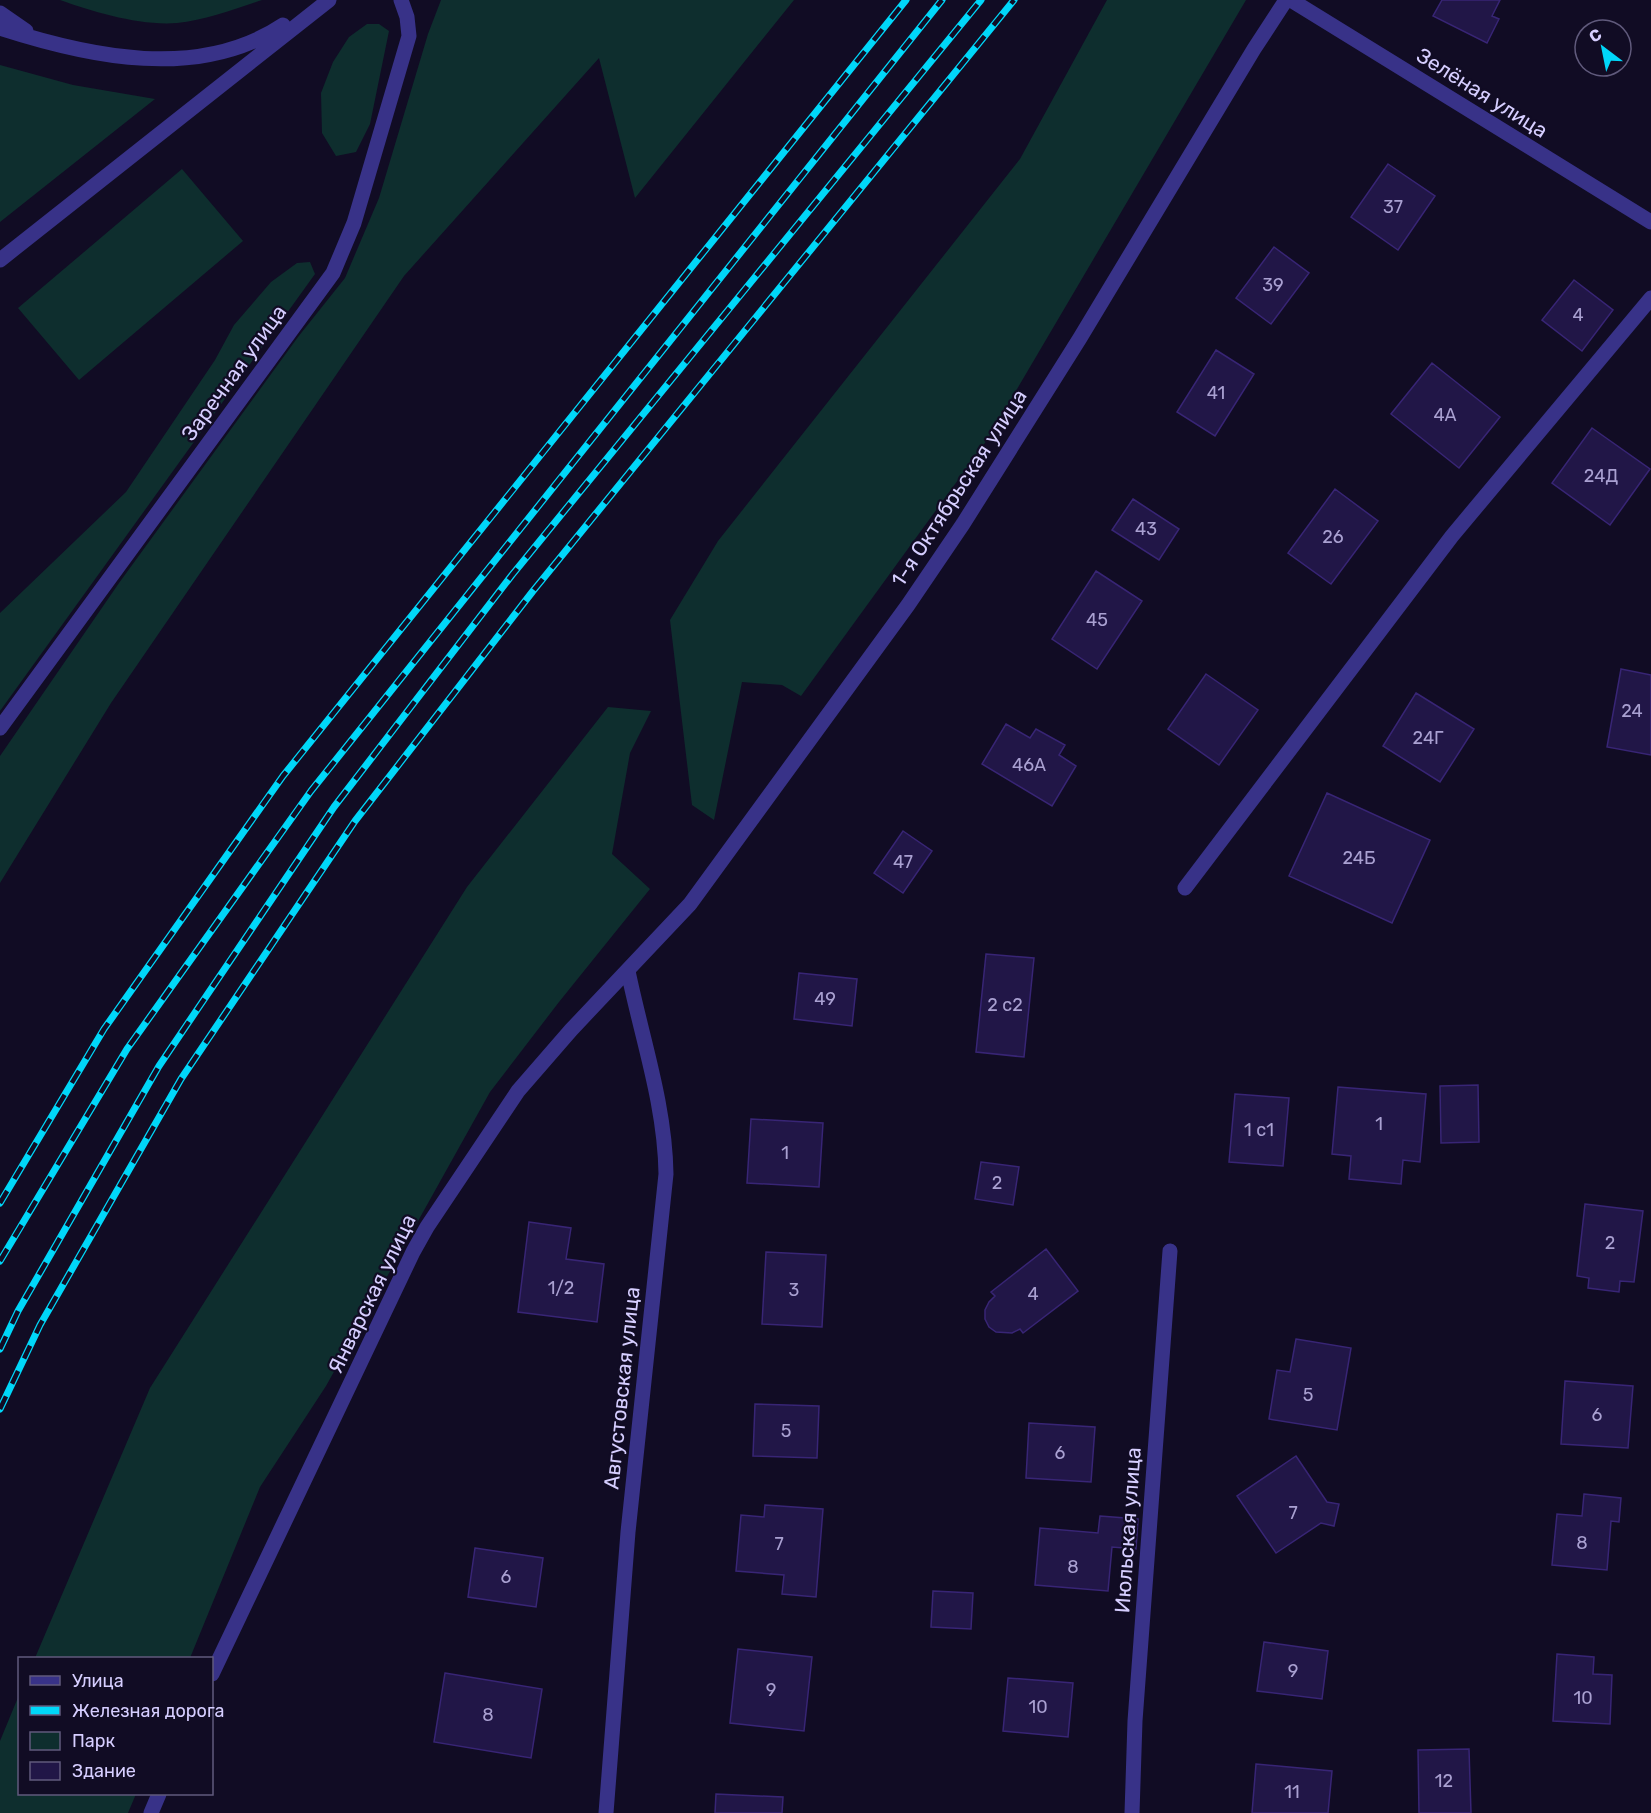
<svg xmlns="http://www.w3.org/2000/svg" width="1651" height="1813" font-family="Rubik,sans-serif">
<style>
.green{fill:#0e2e2e}
.building{fill:#211647;stroke:#382575;stroke-width:1.5}
.lines{fill:none;stroke-linecap:round;stroke-linejoin:round}
.service{stroke:#383288;stroke-width:15}
.minor{stroke:#383288;stroke-width:15}
.tertiary{stroke:#383288;stroke-width:15}
.rail-casing{stroke:#00d7f9;stroke-width:7}
.rail{stroke:#110c24;stroke-width:4.5;stroke-dasharray:14;stroke-linecap:butt}
.labels{text-anchor:middle;stroke-width:4.5;stroke-linejoin:round;paint-order:stroke}
.number-label{font-size:18px;fill:#a9a0d1}
.street-label{font-size:21px;fill:#d6ceff;stroke:#110c24}
</style>
<rect width="100%" height="100%" fill="#110c24"/>
<path class="green" d="M60 0H262C235 9 205 20 177 23 140 26 94 12 60 0Z
M441 0H794L635 198 599 58 404 276 111 703 0 883V756L119 583 298 337 345 278 379 198 428 34Z
M1107 0H1246L987 440 801 696 782 685 742 682 714 820 692 805 670 620 718 541 1020 159Z
M367 24H379L389 31 370 124 356 152 336 156 322 133 321 93 333 62 349 37Z
M0 65 73 85 155 99 0 222Z
M182 169 243 241 79 380 18 308Z
M310 262 315 274 0 711V613L126 492 215 360 234 325 271 282 297 263Z
M608 707 651 711 630 753 612 854 650 889 559 1002 490 1092 326 1386 260 1487 190 1658H35L150 1388 467 887Z
M19 1695 20 1794H136L128 1813H0V1741Z"/>
<path class="building" d="M1442 0H1500L1492 16 1499 19 1487 43 1433 16Z
M1388 164 1435 196 1398 250 1351 217Z
M1274 247 1309 273 1271 324 1236 298Z
M1574 280 1613 310 1582 351 1542 320Z
M1216 350 1254 374 1215 436 1177 412Z
M1432 363 1500 417 1459 468 1391 414Z
M1592 428 1650 469 1610 525 1552 483Z
M1335 489 1378 521 1331 584 1288 553Z
M1133 499 1179 529 1159 560 1112 530Z
M1096 571 1142 601 1097 669 1052 639Z
M1621 669 1651 675V755L1607 747Z
M1206 674 1258 710 1219 765 1168 729Z
M1416 693 1474 729 1440 782 1383 746Z
M1006 724 1030 738 1036 729 1065 745 1059 755 1076 766 1052 806 982 764Z
M1327 793 1430 840 1392 923 1289 876Z
M903 831 932 851 903 893 874 873Z
M986 954 1034 958 1024 1057 976 1052Z
M799 973 857 979 852 1026 794 1019Z
M1478 1085 1479 1142 1441 1143 1440 1086Z
M1338 1087 1426 1094 1420 1162 1403 1160 1401 1184 1349 1179 1351 1156 1332 1154Z
M1235 1094 1289 1098 1283 1166 1229 1162Z
M751 1119 823 1123 819 1187 747 1183Z
M981 1162 1019 1167 1013 1205 975 1199Z
M1585 1204 1643 1211 1634 1282 1620 1281 1619 1292 1588 1288 1589 1278 1577 1276Z
M529 1222 571 1228 566 1259 604 1264 597 1322 518 1312Z
M1046 1249 1078 1291 1023 1333 1020 1329 1012 1333 996 1332 989 1327 985 1319V1310L989 1302 995 1296 991 1292Z
M766 1252 826 1255 822 1327 762 1324Z
M1296 1339 1351 1348 1337 1430 1269 1419 1277 1370 1290 1372Z
M1565 1381 1633 1386 1628 1448 1561 1444Z
M755 1404 819 1406 817 1458 753 1456Z
M1029 1423 1095 1427 1091 1482 1026 1478Z
M1296 1456 1327 1502 1339 1504 1334 1526 1321 1523 1276 1553 1237 1496Z
M1584 1494 1621 1498 1619 1522 1611 1521 1607 1570 1552 1565 1557 1514 1582 1516Z
M765 1505 823 1509 816 1597 782 1594 784 1575 736 1571 741 1515 764 1517Z
M1100 1516 1138 1519 1136 1549 1112 1547 1108 1591 1035 1585 1040 1528 1098 1533Z
M475 1548 543 1558 536 1607 468 1597Z
M933 1591 973 1593 971 1629 931 1627Z
M1264 1642 1328 1651 1322 1699 1257 1691Z
M738 1649 812 1657 804 1731 730 1723Z
M1557 1654 1594 1657 1593 1674 1612 1675 1610 1724 1553 1721Z
M445 1673 542 1689 531 1758 434 1742Z
M1008 1678 1073 1683 1068 1737 1003 1731Z
M1469 1749 1471 1813H1419L1418 1750Z
M1256 1764 1332 1771 1328 1813H1252Z
M716 1794 783 1797 782 1813H715Z"/>
<g class="lines">
<path class="service" d="M1185 888 1452 536 1651 298"/>
<path class="minor" d="M1291 0 1651 222
M0 728 333 273 354 223 409 36 407 17 401 0
M212 1674 413 1252 427 1227 518 1091 571 1030 690 904 908 605 963 524 1080 338 1254 49 1286 0
M151 1813 159 1794
M606 1813 628 1532 666 1174C665 1104 642 1039 628 971
M1132 1813 1135 1721 1170 1251"/>
<path class="tertiary" d="M0 13 26 31
M0 28C90 57 199 81 283 25
M0 260 329 0"/>
<g class="rail-casing">
<path id="rail" d="M0 1203 104 1029 283 776 906 0
M0 1261 127 1049 311 791 942 0
M0 1349 18 1311 159 1066 334 807 512 575 981 0
M0 1409 40 1325 181 1079 355 821 533 591 1014 0"/>
</g>
<use href="#rail" class="rail"/>
</g>
<g class="labels">
<g class="number-label">
<text x="1393" y="213">37</text>
<text x="1273" y="291">39</text>
<text x="1578" y="321">4</text>
<text x="1216" y="399">41</text>
<text x="1445" y="421">4А</text>
<text x="1601" y="482">24Д</text>
<text x="1146" y="535">43</text>
<text x="1333" y="543">26</text>
<text x="1097" y="626">45</text>
<text x="1632" y="717">24</text>
<text x="1428" y="744">24Г</text>
<text x="1029" y="771">46А</text>
<text x="1359" y="864">24Б</text>
<text x="903" y="868">47</text>
<text x="825" y="1005">49</text>
<text x="1005" y="1011">2 с2</text>
<text x="1379" y="1130">1</text>
<text x="1259" y="1136">1 с1</text>
<text x="785" y="1159">1</text>
<text x="997" y="1189">2</text>
<text x="1610" y="1249">2</text>
<text x="561" y="1294">1/2</text>
<text x="794" y="1296">3</text>
<text x="1033" y="1300">4</text>
<text x="1308" y="1401">5</text>
<text x="1597" y="1421">6</text>
<text x="786" y="1437">5</text>
<text x="1060" y="1459">6</text>
<text x="1293" y="1519">7</text>
<text x="1582" y="1549">8</text>
<text x="779" y="1550">7</text>
<text x="1073" y="1573">8</text>
<text x="506" y="1583">6</text>
<text x="1293" y="1677">9</text>
<text x="771" y="1696">9</text>
<text x="1583" y="1704">10</text>
<text x="1038" y="1713">10</text>
<text x="488" y="1721">8</text>
<text x="1444" y="1787">12</text>
<text x="1292" y="1798">11</text>
</g>
<g class="street-label">
<text transform="translate(1482 93) rotate(32)" y="7">Зелёная улица</text>
<text transform="translate(234 373) rotate(-54)" y="7">Заречная улица</text>
<text transform="translate(959 488) rotate(-57)" y="7">1-я Октябрьская улица</text>
<text transform="translate(372 1294) rotate(-64)" y="7">Январская улица</text>
<text transform="translate(622 1388) rotate(-84)" y="7">Августовская улица</text>
<text transform="translate(1128 1530) rotate(-86)" y="7">Июльская улица</text>
</g>
</g>
<rect x="18" y="1657" width="195" height="138" fill="#110c24" stroke="#605a7c" stroke-width="1.5"/>
<rect x="30" y="1676" width="30" height="9" fill="#383288" stroke="#605a7c" stroke-width="1.5"/>
<text x="72" y="1687" font-size="18" fill="#d6ceff">Улица</text>
<rect x="30" y="1706" width="30" height="9" fill="#00d7f9" stroke="#605a7c" stroke-width="1.5"/>
<text x="72" y="1717" font-size="18" fill="#d6ceff">Железная дорога</text>
<rect x="30" y="1732" width="30" height="18" fill="#0e2e2e" stroke="#605a7c" stroke-width="1.5"/>
<text x="72" y="1747" font-size="18" fill="#d6ceff">Парк</text>
<rect x="30" y="1762" width="30" height="18" fill="#211647" stroke="#605a7c" stroke-width="1.5"/>
<text x="72" y="1777" font-size="18" fill="#d6ceff">Здание</text>
<g transform="translate(1603 48) rotate(328)"><circle r="28" fill="#110c24" stroke="#605a7c" stroke-width="1.5"/>
<path d="M0-4.5L10 22L0 15L-10 22Z" fill="#00d7f9"/>
<text y="-9" font-size="16" font-weight="bold" text-anchor="middle" fill="#d6ceff">С</text>
</g>
</svg>
